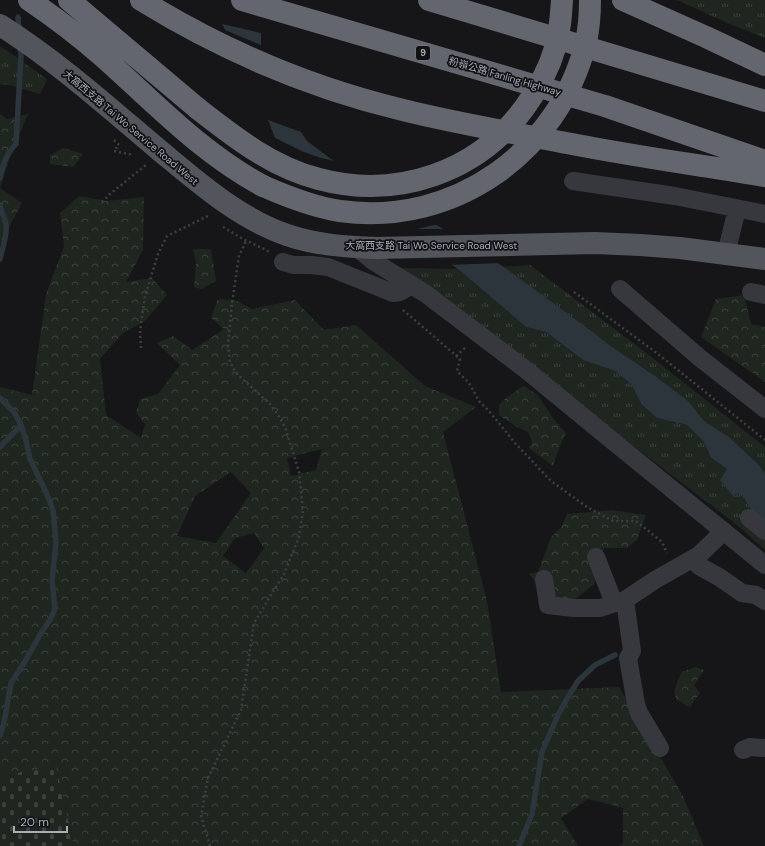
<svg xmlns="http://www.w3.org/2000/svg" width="765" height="846" font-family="'DM Sans','Noto Sans TC',sans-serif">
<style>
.grass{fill:url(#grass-tufts)}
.forest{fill:url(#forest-crowns);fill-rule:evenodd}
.cemetery{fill:url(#cemetery-stones)}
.water{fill:#2c353c}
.pier{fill:#161618}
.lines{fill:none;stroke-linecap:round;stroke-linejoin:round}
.stream{stroke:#2c353c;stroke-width:5.5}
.path{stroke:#3d3f44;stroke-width:2.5;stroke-dasharray:2 3;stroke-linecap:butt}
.minor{stroke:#37383d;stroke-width:18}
.major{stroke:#53555c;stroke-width:22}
.highway{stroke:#63666e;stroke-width:22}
.highway-bridge{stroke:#63666e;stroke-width:22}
.labels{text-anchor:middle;stroke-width:3.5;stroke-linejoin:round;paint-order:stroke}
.shield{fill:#111113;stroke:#7b7e86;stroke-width:1}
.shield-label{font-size:9px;font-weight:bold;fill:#a8adb8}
.street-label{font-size:10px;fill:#a8adb8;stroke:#111113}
</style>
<defs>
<pattern id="grass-tufts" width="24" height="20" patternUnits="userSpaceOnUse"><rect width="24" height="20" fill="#1e261f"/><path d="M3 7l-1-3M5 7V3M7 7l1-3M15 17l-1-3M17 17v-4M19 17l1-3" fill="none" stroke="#3c433d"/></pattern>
<pattern id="forest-crowns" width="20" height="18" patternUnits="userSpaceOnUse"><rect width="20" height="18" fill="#1e261f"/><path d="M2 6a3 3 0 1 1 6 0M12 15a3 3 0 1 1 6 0" fill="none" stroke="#3c433d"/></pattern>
<pattern id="cemetery-stones" width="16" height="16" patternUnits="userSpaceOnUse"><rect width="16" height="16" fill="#1e261f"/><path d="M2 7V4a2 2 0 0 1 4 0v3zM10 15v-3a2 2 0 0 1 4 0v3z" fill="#3c433d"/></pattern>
</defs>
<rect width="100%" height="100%" fill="#161618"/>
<path class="grass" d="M677 0H765V38L727 23Z
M0 46 47 79 40 94 9 85 0 84Z
M530 265 649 355 765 447V473L753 459 729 437 704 421 504 267Z
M401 268 458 269 526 327 546 332 583 360 615 371 631 384 642 405 657 418 687 425 703 441 711 459 727 469 733 496 740 492 765 524V550L737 525Z"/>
<path class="forest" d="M0 114 7 119 28 114 11 154 0 188 22 203 0 244Z
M64 148 83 154 73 167 50 164V155Z
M79 196 107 201 144 197 143 250 126 282 152 278 167 295 145 321 122 334 100 359 106 415 141 438 145 424 136 413 140 399 158 394 180 365 157 343 173 336 192 350 224 329 211 318 218 299 237 301 252 309 295 300 324 330 356 325 425 386 476 407 443 432 487 601 501 692 619 687 683 796 704 846H618L623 844V808L588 799 561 818 578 846H0V387L32 395 46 294 64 246 60 213ZM322 449 316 470 291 476 287 458ZM231 472 251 493 216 543 177 536 195 496ZM254 533 264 548 246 573 223 556 235 538Z
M193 249H211L216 281 201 289 194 287 196 262Z
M744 295 751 324 765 327V382L701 337 716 299Z
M523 386 537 394 552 417 566 433 561 443 553 466 529 448 532 442 528 432 517 427 499 415V405L506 398Z
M612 510 646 515 637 540 627 548H604L594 584 577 598 548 613 533 578 528 574 538 572 551 537 561 528 567 514Z
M696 667 704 670 694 685 700 693 690 707 677 700 674 692 681 672Z"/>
<path class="cemetery" d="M56 766 74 846H0V776Z"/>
<path class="water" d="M222 24 261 33V47L228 36Z
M268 120 301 132 307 141 331 159 504 267 594 333 609 345 655 376 688 401 704 421 729 437 756 462 765 473V524L751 510 744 498 738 493 733 496 720 480 727 469 711 458 703 441 687 425 657 418 642 405 631 384 615 371 583 360 546 332 526 327 458 269 280 151Z"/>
<path class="pier" d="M220 24 225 30 263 46V48L261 49 227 38Z
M272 136 283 142 304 152 321 158 339 162 439 224 417 229H446L501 263 447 265 279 153Z"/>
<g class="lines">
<path class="stream" d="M18 17 19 30
M0 178C3 163 6 155 16 144L21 56 20 45
M0 205C1 211 4 217 6 224 8 232 2 250 0 259
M0 398 14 412 21 425 26 441 30 459 46 492 53 510 56 542 52 581 55 609 50 620 41 633 27 658 11 683 4 723 0 736
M0 447 21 425
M519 846 532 814 542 752 558 715 568 697 578 681 595 665 615 655"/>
<path class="path" d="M114 140 119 145 114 151 133 155
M102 202 110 194 146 165
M223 227 243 239 266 250 269 252
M574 292 658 354 765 440
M403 310 460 359 457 371 469 383 479 401 489 411 515 443 551 481 587 507 613 521H636L662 542 667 553
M141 348 140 331 145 296 158 254 167 236 208 216
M456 356 466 347
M210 846 201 816 208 778 241 710 254 623 284 574 299 537 303 511 299 472 285 427 278 415 271 405 236 373 230 362 228 345 232 303 239 256 246 241"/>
<path class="minor" d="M573 181 675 196 765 214
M356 247 373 261 426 294 525 369 598 429 765 565
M726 254 737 209
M283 262 293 265H311L328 267 393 293 400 292 412 285
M620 289 700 358 765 409
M751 292 765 295
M749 518 765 531
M596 557 614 603
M693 560 699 566 719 577 742 593 756 595 765 601
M544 579 548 605 574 608H600L625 600 655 580 699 555 724 531
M625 600 632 651 628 658 636 704 639 713 660 748
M743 750 750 747 765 748"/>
<path class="major" d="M0 25C57 61 108 107 159 150 199 183 238 218 287 235 316 245 347 247 377 248L595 243 640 245 680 248 765 259"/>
<path class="highway" d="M29 0C54 17 79 36 102 56 154 102 201 153 263 186
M69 0 197 108
M141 0C222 50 311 88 403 110 455 123 508 132 561 142 608 151 656 159 703 166 724 169 744 173 765 176
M242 0 605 106 765 161
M429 0 765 101
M623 0 706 37 765 65"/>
<path class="highway-bridge" d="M197 108C234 137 272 167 319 179 397 200 478 172 525 107 538 89 549 69 555 48 560 32 561 16 562 0
M263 186C288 197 313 207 340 211 454 227 559 152 586 42 589 28 590 14 590 0"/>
</g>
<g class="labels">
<rect class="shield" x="416" y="46" width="14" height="14" rx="3"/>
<g class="shield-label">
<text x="423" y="56">9</text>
</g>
<g class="street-label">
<text transform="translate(505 76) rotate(16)" y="4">粉嶺公路 Fanling Highway</text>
<text transform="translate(131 127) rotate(40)" y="4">大窩西支路 Tai Wo Service Road West</text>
<text x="431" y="249">大窩西支路 Tai Wo Service Road West</text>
</g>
</g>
<path d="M14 826v6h53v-6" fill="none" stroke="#a8adb8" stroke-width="2"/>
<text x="20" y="826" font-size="12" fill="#a8adb8" stroke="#111113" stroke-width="3" paint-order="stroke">20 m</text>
</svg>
